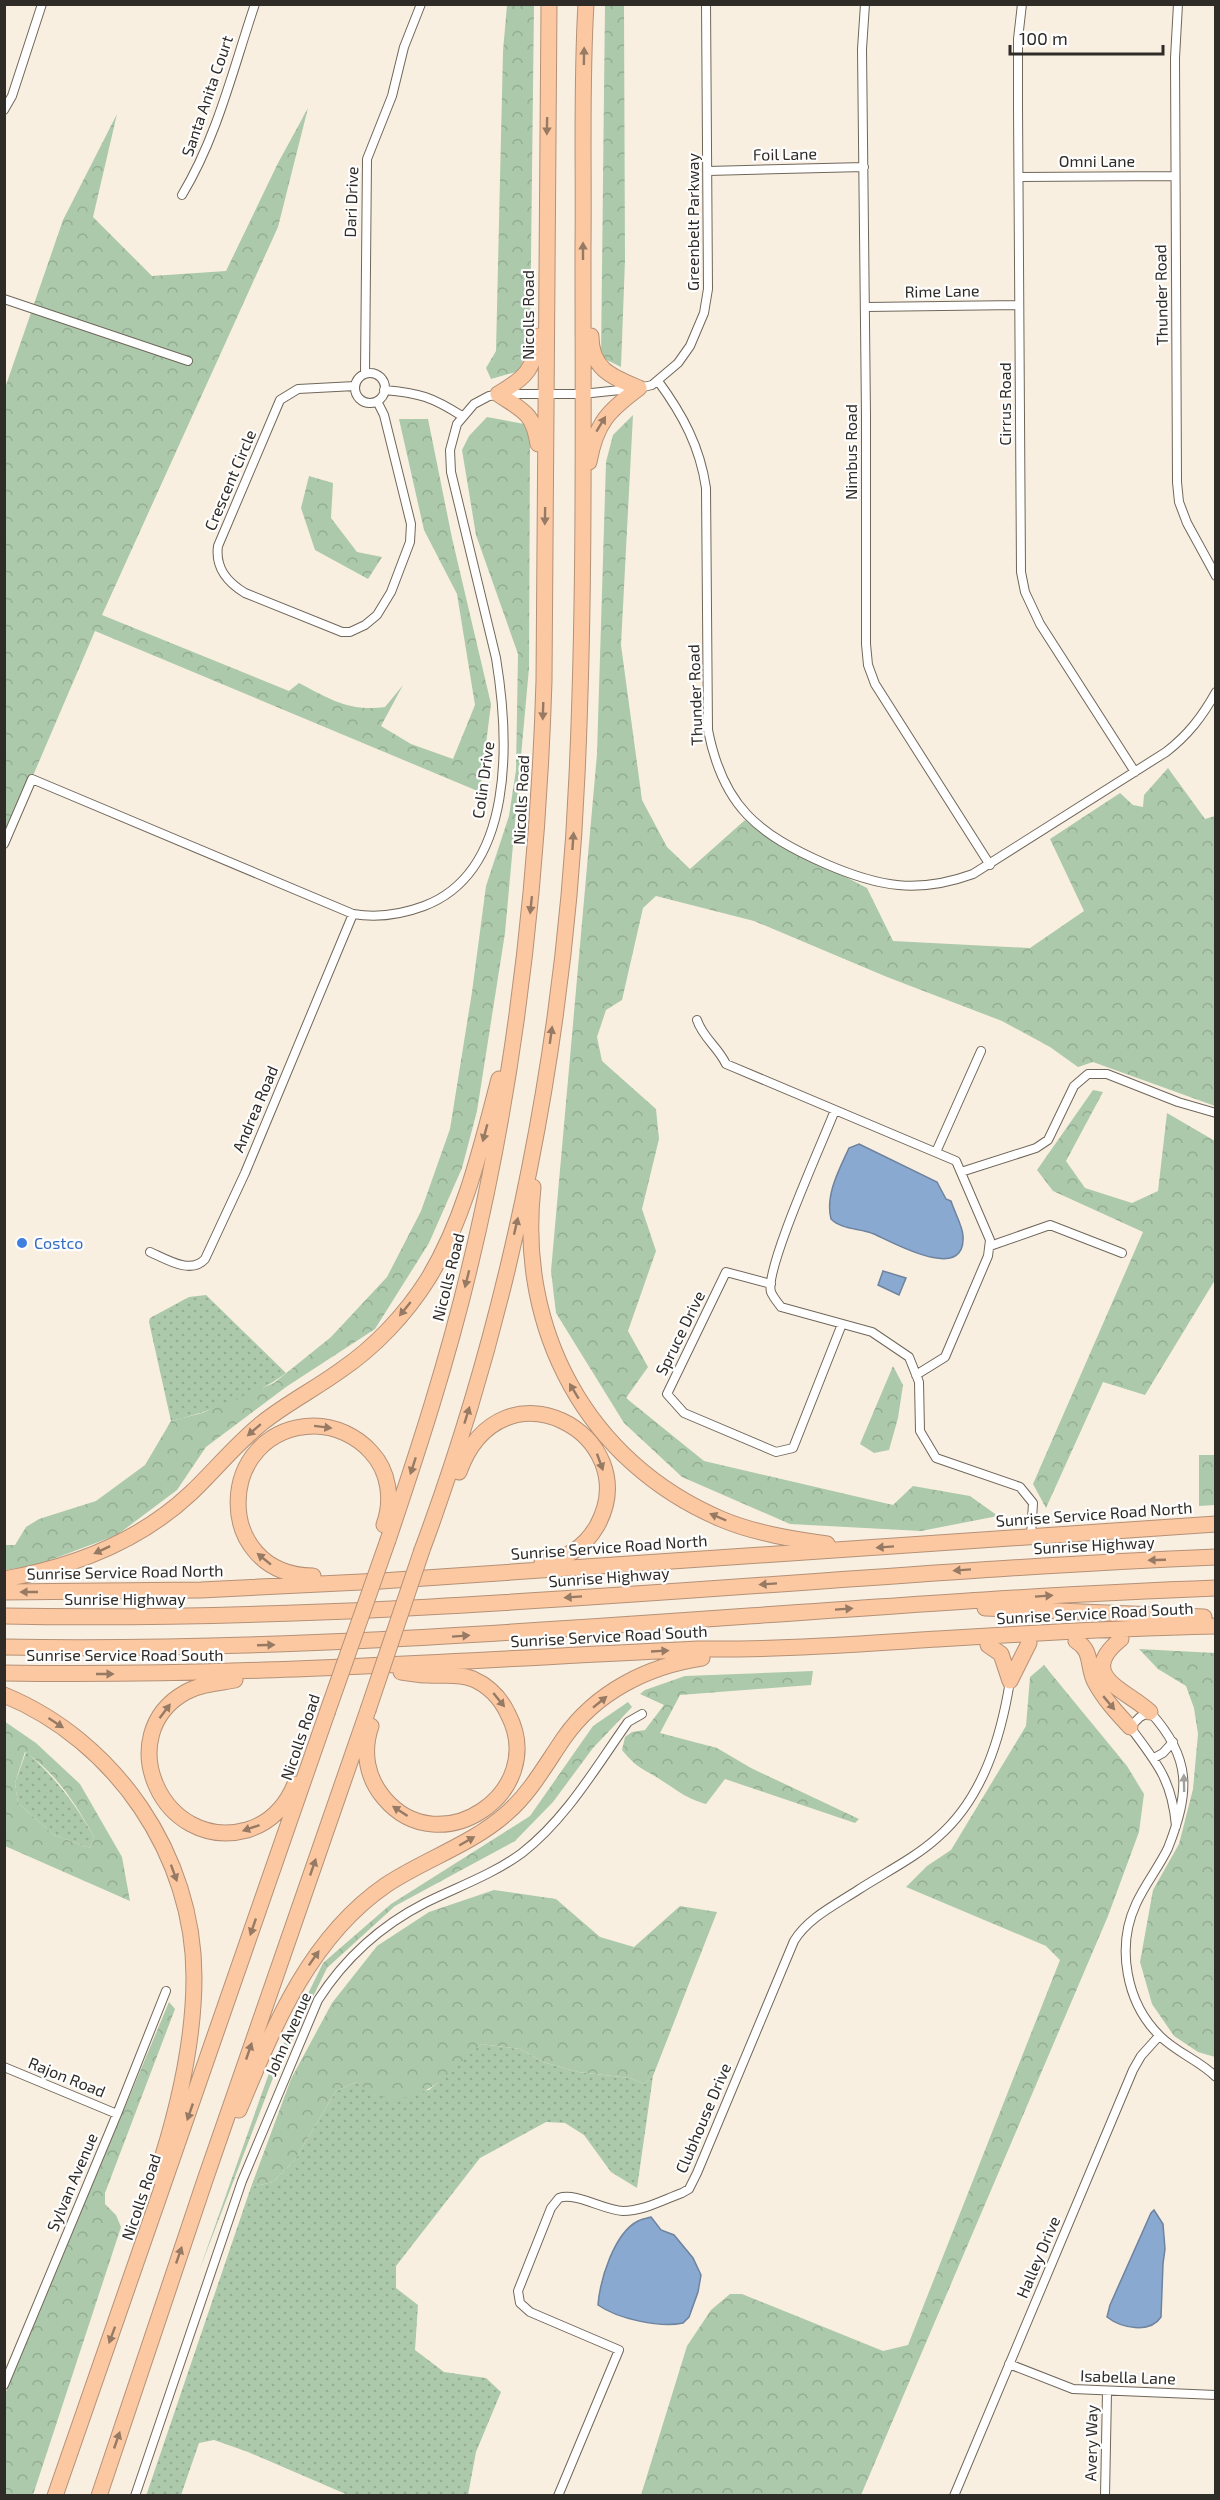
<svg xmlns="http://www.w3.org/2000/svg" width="1220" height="2500" font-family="'Exo 2',sans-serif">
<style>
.grass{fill:url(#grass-dots)}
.forest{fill:url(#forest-crowns);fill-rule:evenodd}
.water{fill:#89a9d1;stroke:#6e839e;stroke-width:1.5}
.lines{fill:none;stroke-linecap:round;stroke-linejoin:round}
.street-casing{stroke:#70675b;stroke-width:10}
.highway-casing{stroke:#b49177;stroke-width:17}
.street{stroke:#fff;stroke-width:8}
.highway{stroke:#fcc8a2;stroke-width:15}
.highway-bridge-casing{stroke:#b49177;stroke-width:17;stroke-linecap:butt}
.highway-bridge{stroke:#fcc8a2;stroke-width:15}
.oneway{fill:#967a64}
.oneway2{fill:#a1a09d}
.shop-dot{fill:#3f7fe0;stroke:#fefefe;stroke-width:2}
.labels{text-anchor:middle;stroke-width:4.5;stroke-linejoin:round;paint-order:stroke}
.street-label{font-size:16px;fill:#2f2b26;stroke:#fefefe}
.shop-label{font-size:16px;fill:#366cbe;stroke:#fefefe;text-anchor:start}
</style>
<defs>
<pattern id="grass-dots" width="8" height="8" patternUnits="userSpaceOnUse" patternTransform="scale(1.5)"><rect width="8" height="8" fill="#acc9ab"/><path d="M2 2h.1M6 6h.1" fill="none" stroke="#94ad93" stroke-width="1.8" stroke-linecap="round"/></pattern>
<pattern id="forest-crowns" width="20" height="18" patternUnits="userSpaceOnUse" patternTransform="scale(1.5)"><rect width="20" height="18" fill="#acc9ab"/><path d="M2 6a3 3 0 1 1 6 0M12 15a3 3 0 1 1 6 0" fill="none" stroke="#94ad93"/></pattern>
</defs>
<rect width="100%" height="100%" fill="#f9efe1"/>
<path class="grass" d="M206 1295 286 1373C256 1396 208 1412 171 1421L149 1322 150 1318 189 1297Z
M26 1752C55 1777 75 1803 94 1837L90 1848 54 1835 18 1803 15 1783Z
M481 2044 520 2049 543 2062 578 2072 630 2078 644 2084 653 2076 637 2188 611 2172 584 2135 565 2123 546 2122 480 2158 396 2266V2288L418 2305 415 2350 444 2372 486 2378 501 2392 476 2452 468 2495H348L248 2452 214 2440 199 2443 181 2495 146 2496 251 2187 273 2182 294 2161 336 2091 356 2082 376 2095 429 2090Z"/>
<path class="forest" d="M507 5H534L530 342 519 371 491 379 486 368 496 351 503 51Z
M605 5H624L625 260 621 367 601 357Z
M308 108 278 227 102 615 289 691 299 683C330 699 349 712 385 707L403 685 381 726 411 744 453 759 475 705 457 594 424 530 399 419H428L452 538 491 704 480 792 95 631 5 841V388L63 220 117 114 93 217 152 276 226 271 278 163Z
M633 415 621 645 642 800 667 847 690 869 745 820 761 833 867 888 893 941 1030 948 1084 911 1050 839 1120 793 1133 805 1143 807 1144 795 1168 768 1205 819 1215 816V1106L1093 1062 1078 1067 1050 1047 1002 1021 887 977 754 921 656 896 643 908 622 1000 606 1010 597 1037 602 1061 656 1109 659 1139 642 1209 656 1251 628 1331 648 1367 626 1398 704 1461 893 1505 913 1486 970 1496 998 1516 921 1531 790 1524 682 1477 624 1423 556 1313 551 1271 597 754 606 462 613 435Z
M487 417 524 424 530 438 529 668 505 933 477 1111 462 1168 429 1243 375 1329 286 1387 206 1447 177 1490 117 1535 37 1565 5 1570V1545H15L26 1527 39 1519 96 1501 145 1465 171 1421 202 1413 274 1383 331 1337 387 1277 421 1211 450 1129 472 992 486 886 509 816 516 770 518 654 476 535 462 450 469 436Z
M309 476 333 483 331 518 357 552 382 557 368 579 315 550 301 508Z
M1093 1090 1103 1092 1066 1161 1085 1188 1132 1203 1158 1191 1167 1113 1215 1141V1280L1145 1395 1103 1382 1046 1508 1033 1484 1143 1232 1053 1191 1037 1170Z
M893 1366 903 1385 898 1418 889 1450 874 1453 860 1444Z
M1199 1455H1215V1505L1199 1506Z
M1139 1649 1215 1653V2057L1198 2052 1174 2036 1152 2004 1140 1962 1153 1890 1179 1844 1193 1789 1198 1734 1194 1708 1186 1686 1158 1669Z
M1044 1665 1127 1766 1144 1794 1139 1832 1108 1916 861 2495H641L687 2346 711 2310 730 2294H742L883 2351 908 2345 1060 1960 1046 1946 906 1887 927 1866 951 1850 1026 1726 1030 1677Z
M813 1671 811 1685 680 1695 660 1733 717 1748 751 1768 859 1819 855 1823 725 1779 706 1804C686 1798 681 1793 664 1782 645 1769 638 1770 622 1750L625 1737 632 1732 645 1730 664 1705 640 1694 645 1690 685 1676Z
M628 1702 632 1707 593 1748 553 1802 515 1841 395 1906 327 1968 273 2078 199 2271 268 2076 323 1963 391 1904 530 1816 593 1726Z
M4 1721 36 1743 80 1784 122 1857 130 1901 5 1846ZM25 1752C56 1773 76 1804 94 1837L90 1848 54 1835 18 1803 15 1783Z
M494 1890 556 1899 600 1937 634 1947 680 1906 717 1912 653 2076 644 2084 630 2078 578 2072 543 2062 520 2049 481 2044C450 2071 422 2110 376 2095 369 2093 362 2086 356 2082L336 2091 294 2161 273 2182 251 2187 291 2079 332 2003 377 1946 429 1912Z
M169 2002 175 2009 105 2193V2204L116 2215 121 2227 33 2495 5 2496V2394Z"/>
<path class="water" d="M859 1144 937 1182 946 1199 951 1201C954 1211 963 1227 963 1236 966 1284 892 1242 874 1234 860 1228 842 1230 831 1219 825 1195 839 1170 849 1148Z
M883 1271 906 1278 899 1295 878 1285Z
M1154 2210 1163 2224 1165 2249 1163 2264 1161 2317C1150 2334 1121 2328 1107 2317L1110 2305 1151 2213Z
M651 2217 661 2230 674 2235 693 2258 701 2275 698 2292 689 2317 683 2323C660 2328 618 2319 598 2305 600 2280 614 2233 638 2221 642 2219 647 2218 651 2217Z"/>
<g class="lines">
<g class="street-casing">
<path id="street" d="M865 4 862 49 866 415V644L868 665 875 684 990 865
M1022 4 1018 39V107L1021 572 1025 592 1040 624 1135 772
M1178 4 1175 58 1177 482 1179 502 1187 523 1216 576
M4 110 12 96 42 4
M708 171 864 167
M1020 177 1174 176
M182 195C217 137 233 69 255 4
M4 299 188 361
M866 307 1019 305
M355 388a15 15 0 1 1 30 0a15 15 0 1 1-30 0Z
M365 374 367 159 392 96 404 47 421 4
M658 381C683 415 700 447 706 488L708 730C723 807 758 834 826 864 879 887 918 894 973 874L1166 752C1188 735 1202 717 1216 692
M355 386 298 389 280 400 218 546C215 568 227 582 245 593L342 632H350L365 625 377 615 391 592 410 542 411 524 384 415 377 401
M384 390C420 393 432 397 462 416
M4 844 32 779 353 914C377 918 400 915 424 906 516 871 509 737 496 658L451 472 450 450 457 424 474 404 489 396 508 394H582L639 388 652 385 678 363 690 346 704 313 708 289 706 4
M697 1020C703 1038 718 1047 726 1064L956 1161 990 1240 988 1256 945 1357 916 1375
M835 1110C824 1139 764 1270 771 1292 773 1297 778 1303 781 1307L872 1332 909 1357 919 1382 920 1431 936 1458 1020 1487 1033 1503 1031 1536
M936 1152 981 1051
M961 1172 1036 1148 1048 1140 1074 1086 1088 1074H1107L1178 1102 1216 1113
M990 1246 1050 1225 1122 1253
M150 1252C166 1259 191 1275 205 1259L245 1173 353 914
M771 1284 726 1272 667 1394 684 1413 776 1452 793 1448 842 1324
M1154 1758 1163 1753 1173 1742
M1176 1826C1172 1780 1157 1763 1130 1727L1140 1717 1150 1712C1192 1758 1190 1792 1168 1848 1159 1867 1145 1884 1136 1904 1116 1947 1126 2003 1160 2036 1177 2053 1199 2060 1216 2077
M4 2067 117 2114
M1009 2364 1073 2389 1216 2395
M4 2385 117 2114 166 1991
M135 2496 242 2181 318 2000C345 1958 380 1926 425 1903 457 1887 492 1875 522 1853 566 1819 596 1767 628 1722L642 1714
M558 2496 619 2350 530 2312 520 2303 518 2291 551 2208 559 2198C576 2192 603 2210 623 2211 643 2211 663 2200 682 2193L689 2189 697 2173 794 1941C808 1918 835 1905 858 1890 884 1873 915 1858 938 1837 983 1798 1001 1737 1010 1681
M954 2496 1133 2070 1141 2056 1159 2036
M1105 2496 1107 2392"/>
</g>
<g class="highway-casing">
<path id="highway" d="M591 336C591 370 613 377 639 388
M538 444C533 412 523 411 498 394 527 377 533 370 539 336
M589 462C596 423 608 411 639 388
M533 1187C517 1330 587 1462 721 1519 754 1533 791 1539 827 1544
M459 1472C501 1355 647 1435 597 1526 585 1547 565 1560 542 1562
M388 1540C418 1451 447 1362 469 1270 516 1077 538 879 544 681L549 4
M422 1550C513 1306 566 1035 577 775 585 599 583 423 583 248 584 167 581 85 586 4
M313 1576C211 1575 215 1428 314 1426 335 1426 357 1436 371 1452 389 1471 393 1500 384 1525
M4 1579C73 1567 140 1541 191 1493 215 1470 236 1444 262 1423 287 1403 315 1389 341 1370 375 1347 406 1314 428 1279 465 1218 481 1147 499 1079
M4 1592 201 1590 381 1581 1216 1524
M985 1608 1204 1617
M4 1616C409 1624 812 1574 1216 1557
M1121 1639C1075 1676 1127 1690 1150 1712
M1076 1641C1093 1650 1087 1668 1095 1682 1104 1699 1117 1713 1130 1727
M988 1645 1001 1654 1010 1681
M4 1647C409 1654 812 1603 1216 1588
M4 1673C236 1677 467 1660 698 1649 779 1650 858 1644 938 1639 1031 1633 1123 1628 1216 1626
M235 1680C218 1683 201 1684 186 1692 110 1734 162 1853 247 1830 270 1823 286 1806 295 1784
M1010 1681 1029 1643
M4 1695C116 1741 194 1856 194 1977 194 2044 177 2114 156 2177
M371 1726C362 1752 367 1778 384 1798 440 1865 549 1792 508 1714 501 1699 489 1686 473 1679 458 1673 444 1676 428 1675 419 1675 410 1673 401 1672
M239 2110C274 2026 309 1938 386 1885 425 1859 471 1845 507 1813 531 1792 546 1764 564 1738 596 1692 648 1666 702 1658
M55 2496 327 1713
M99 2496 205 2180 368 1710"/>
</g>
<use href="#street" class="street"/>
<use href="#highway" class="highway"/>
<g class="highway-bridge-casing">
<path id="highway-bridge" d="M368 1710 422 1550
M327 1713 388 1540"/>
</g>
<use href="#highway-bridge" class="highway-bridge"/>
</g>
<defs><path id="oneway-solid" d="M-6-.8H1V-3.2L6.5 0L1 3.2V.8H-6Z" transform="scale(1.5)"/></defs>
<g class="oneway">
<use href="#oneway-solid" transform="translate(584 56) rotate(-89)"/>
<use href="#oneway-solid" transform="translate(547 126) rotate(91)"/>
<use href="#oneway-solid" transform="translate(583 251) rotate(-90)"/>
<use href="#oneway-solid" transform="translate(601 424) rotate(-59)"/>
<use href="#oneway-solid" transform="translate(545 516) rotate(91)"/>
<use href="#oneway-solid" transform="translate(543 711) rotate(92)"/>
<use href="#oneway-solid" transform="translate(573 841) rotate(-86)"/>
<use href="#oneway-solid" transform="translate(531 905) rotate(96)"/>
<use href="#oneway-solid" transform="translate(551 1035) rotate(-82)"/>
<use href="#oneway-solid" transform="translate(485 1133) rotate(105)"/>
<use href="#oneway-solid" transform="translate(516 1226) rotate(-77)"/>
<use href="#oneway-solid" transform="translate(467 1279) rotate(104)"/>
<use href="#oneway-solid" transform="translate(405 1309) rotate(129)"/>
<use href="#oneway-solid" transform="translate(574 1391) rotate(-121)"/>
<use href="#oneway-solid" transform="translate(467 1415) rotate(-73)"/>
<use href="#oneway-solid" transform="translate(323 1427) rotate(7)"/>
<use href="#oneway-solid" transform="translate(254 1430) rotate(139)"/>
<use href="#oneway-solid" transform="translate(600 1462) rotate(70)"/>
<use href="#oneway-solid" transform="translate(413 1466) rotate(108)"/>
<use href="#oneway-solid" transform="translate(718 1517) rotate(-157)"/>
<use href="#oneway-solid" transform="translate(885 1547) rotate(176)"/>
<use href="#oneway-solid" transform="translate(102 1550) rotate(155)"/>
<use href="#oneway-solid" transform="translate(264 1559) rotate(-141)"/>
<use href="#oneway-solid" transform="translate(1157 1560) rotate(178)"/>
<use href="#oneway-solid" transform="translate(962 1570) rotate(176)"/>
<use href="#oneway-solid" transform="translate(768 1584) rotate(176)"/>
<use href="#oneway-solid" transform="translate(29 1592) rotate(180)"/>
<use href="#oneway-solid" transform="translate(1044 1596) rotate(-4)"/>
<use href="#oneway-solid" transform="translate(573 1597) rotate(176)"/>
<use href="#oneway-solid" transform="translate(844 1609) rotate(-4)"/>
<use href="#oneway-solid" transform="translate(461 1636) rotate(-4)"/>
<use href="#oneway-solid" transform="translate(266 1645) rotate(-2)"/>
<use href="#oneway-solid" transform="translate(660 1651) rotate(-3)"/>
<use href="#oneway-solid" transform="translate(105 1674)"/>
<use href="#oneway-solid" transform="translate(499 1700) rotate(51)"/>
<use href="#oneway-solid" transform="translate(600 1702) rotate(-39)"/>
<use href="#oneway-solid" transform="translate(1109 1703) rotate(50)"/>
<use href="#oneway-solid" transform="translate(165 1711) rotate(-53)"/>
<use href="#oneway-solid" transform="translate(56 1723) rotate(33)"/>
<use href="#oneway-solid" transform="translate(400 1811) rotate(-147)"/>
<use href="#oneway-solid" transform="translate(251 1828) rotate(161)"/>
<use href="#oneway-solid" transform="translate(467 1841) rotate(-30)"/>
<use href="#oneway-solid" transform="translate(313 1867) rotate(-71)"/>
<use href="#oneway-solid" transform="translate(174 1873) rotate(70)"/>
<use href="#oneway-solid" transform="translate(253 1927) rotate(109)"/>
<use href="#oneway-solid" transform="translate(314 1958) rotate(-55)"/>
<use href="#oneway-solid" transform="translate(249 2051) rotate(-71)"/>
<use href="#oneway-solid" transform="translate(190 2112) rotate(109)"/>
<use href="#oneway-solid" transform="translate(179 2255) rotate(-71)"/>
<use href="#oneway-solid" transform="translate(112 2335) rotate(110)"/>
<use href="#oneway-solid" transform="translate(117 2440) rotate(-71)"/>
</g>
<use class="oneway2" href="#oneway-solid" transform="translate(1184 1783) rotate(-91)"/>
<circle class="shop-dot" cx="22" cy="1243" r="6"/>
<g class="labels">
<g class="street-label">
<text transform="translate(207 96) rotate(-71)" y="6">Santa Anita Court</text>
<text transform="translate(785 154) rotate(-1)" y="6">Foil Lane</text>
<text x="1097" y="167">Omni Lane</text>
<text transform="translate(351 202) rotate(-88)" y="6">Dari Drive</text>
<text transform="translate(693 222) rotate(-90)" y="6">Greenbelt Parkway</text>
<text transform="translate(942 291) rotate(-1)" y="6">Rime Lane</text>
<text transform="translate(1161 295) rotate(-91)" y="6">Thunder Road</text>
<text transform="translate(528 315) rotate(-90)" y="6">Nicolls Road</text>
<text transform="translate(1005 404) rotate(-90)" y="6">Cirrus Road</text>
<text transform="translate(851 452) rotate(-90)" y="6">Nimbus Road</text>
<text transform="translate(230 480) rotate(-67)" y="6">Crescent Circle</text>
<text transform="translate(695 695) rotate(-92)" y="6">Thunder Road</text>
<text transform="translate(483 780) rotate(-82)" y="6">Colin Drive</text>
<text transform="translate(521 800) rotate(-87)" y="6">Nicolls Road</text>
<text transform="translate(255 1109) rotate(-67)" y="6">Andrea Road</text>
<text transform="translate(448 1277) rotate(-76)" y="6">Nicolls Road</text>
<text transform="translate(680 1333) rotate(-64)" y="6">Spruce Drive</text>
<text transform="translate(1094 1514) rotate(-4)" y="6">Sunrise Service Road North</text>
<text transform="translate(1094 1545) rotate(-3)" y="6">Sunrise Highway</text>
<text transform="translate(609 1547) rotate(-4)" y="6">Sunrise Service Road North</text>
<text transform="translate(125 1572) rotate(-1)" y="6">Sunrise Service Road North</text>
<text transform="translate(609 1577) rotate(-4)" y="6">Sunrise Highway</text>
<text x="125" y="1605">Sunrise Highway</text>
<text transform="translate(1095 1613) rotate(-3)" y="6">Sunrise Service Road South</text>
<text transform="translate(609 1636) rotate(-3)" y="6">Sunrise Service Road South</text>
<text x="125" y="1661">Sunrise Service Road South</text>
<text transform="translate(300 1737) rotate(-71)" y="6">Nicolls Road</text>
<text transform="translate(288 2034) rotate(-66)" y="6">John Avenue</text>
<text transform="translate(67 2077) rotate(22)" y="6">Rajon Road</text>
<text transform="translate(703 2118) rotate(-67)" y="6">Clubhouse Drive</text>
<text transform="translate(72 2182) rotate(-67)" y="6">Sylvan Avenue</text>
<text transform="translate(141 2197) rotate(-71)" y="6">Nicolls Road</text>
<text transform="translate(1038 2257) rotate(-67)" y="6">Halley Drive</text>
<text transform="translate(1128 2377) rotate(2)" y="6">Isabella Lane</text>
<text transform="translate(1091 2443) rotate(-89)" y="6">Avery Way</text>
</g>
<g class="shop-label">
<text x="34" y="1249">Costco</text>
</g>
</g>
<rect width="1220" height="2500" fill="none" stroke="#2f2b26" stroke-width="12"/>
<path d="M1010 45v9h153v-9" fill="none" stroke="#2f2b26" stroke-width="3"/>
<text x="1019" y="45" font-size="18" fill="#2f2b26" stroke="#fefefe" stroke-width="4.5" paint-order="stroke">100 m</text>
</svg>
